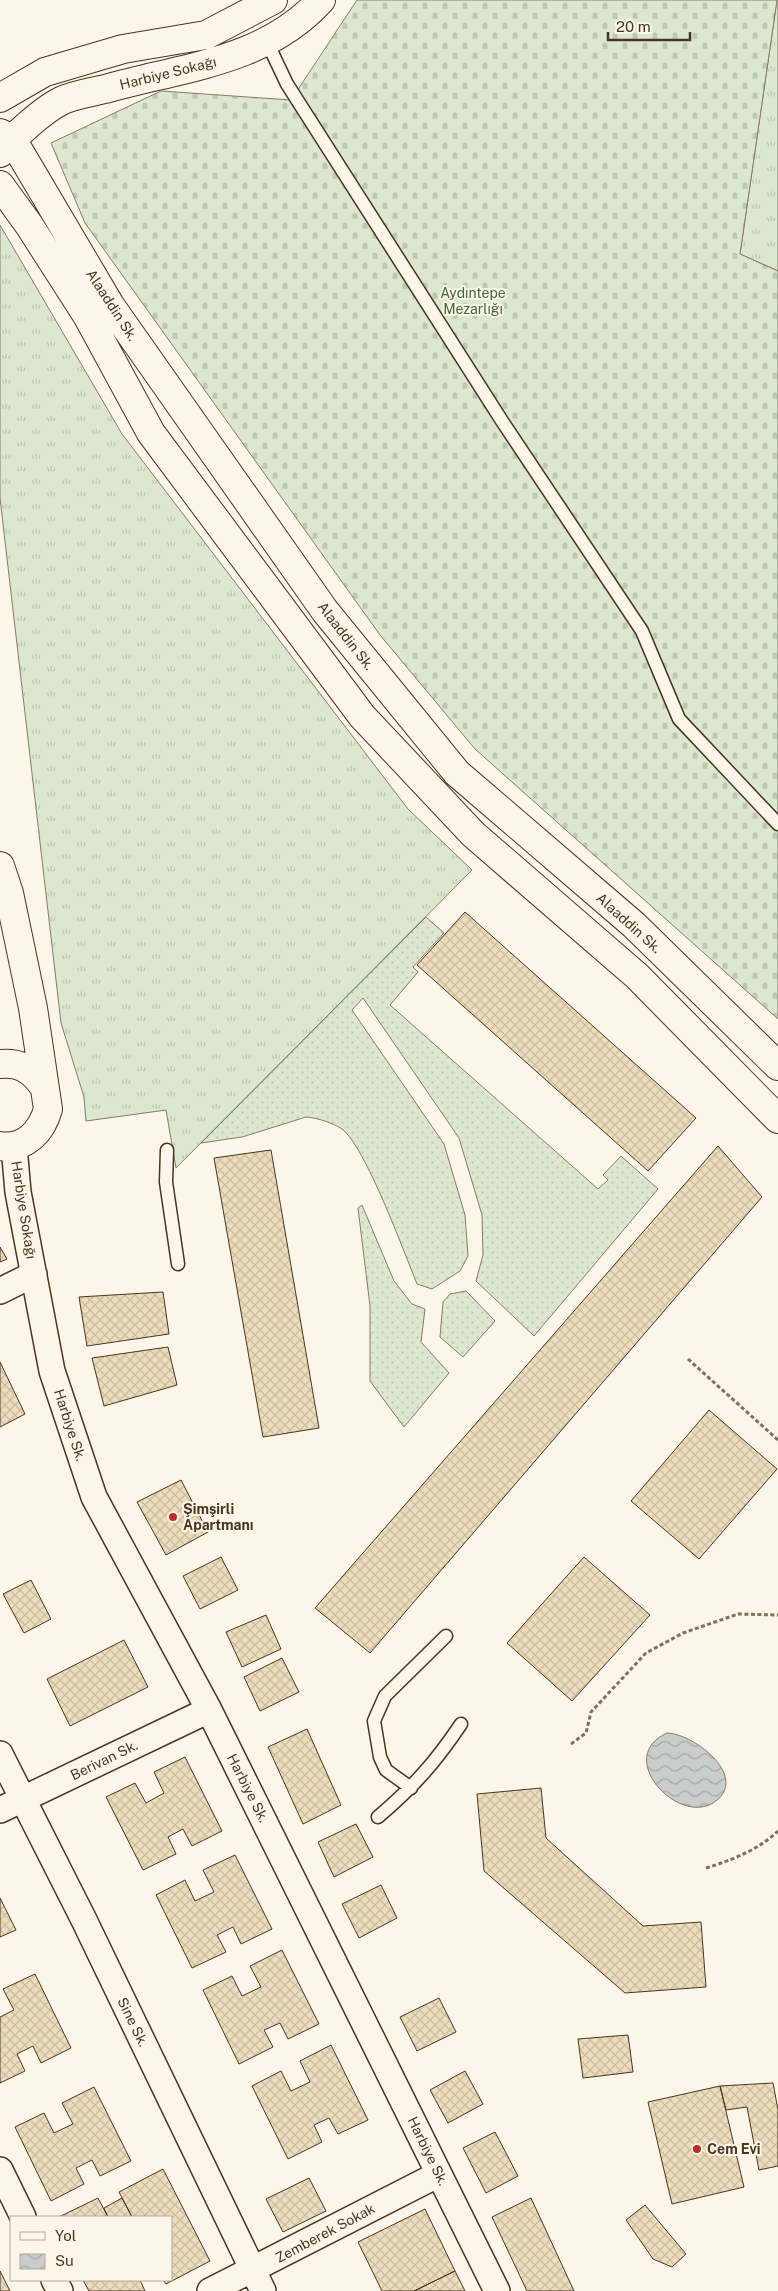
<svg xmlns="http://www.w3.org/2000/svg" width="778" height="2291" font-family="'Public Sans',sans-serif">
<style>
.grass{fill:url(#grass-tufts);stroke:#887966}
.cemetery{fill:url(#cemetery-stones);stroke:#887966}
.garden{fill:url(#garden-dots);stroke:#887966}
.water{fill:url(#water-waves);stroke:#887966}
.building{fill:url(#building-cross-hatch);stroke:#4a3520}
.lines{fill:none;stroke-linecap:round;stroke-linejoin:round}
.lane-casing{stroke:#4a3520;stroke-width:15}
.street-casing{stroke:#4a3520;stroke-width:28}
.secondary-casing{stroke:#4a3520;stroke-width:30}
.path{stroke:#7f6f5c;stroke-width:3;stroke-dasharray:4 2.5;stroke-linecap:butt}
.lane{stroke:#fbf6e9;stroke-width:12}
.street{stroke:#fbf6e9;stroke-width:25}
.secondary{stroke:#fbf6e9;stroke-width:28}
.poi-dot{fill:#c62828;stroke:#fbf6e9;stroke-width:2}
.labels{text-anchor:middle;stroke-width:4;stroke-linejoin:round;paint-order:stroke}
.street-label{font-size:14px;fill:#4a3520;stroke:#fbf6e9}
.park-label{font-size:14px;fill:#436837;stroke:#fbf6e9}
.poi-label{font-size:14px;font-weight:bold;fill:#4a3520;stroke:#fbf6e9;text-anchor:start}
</style>
<defs>
<pattern id="grass-tufts" width="24" height="20" patternUnits="userSpaceOnUse" patternTransform="scale(1.25)"><rect width="24" height="20" fill="#dce7d0"/><path d="M3 7l-1-3M5 7V3M7 7l1-3M15 17l-1-3M17 17v-4M19 17l1-3" fill="none" stroke="#bec7b2"/></pattern>
<pattern id="cemetery-stones" width="16" height="16" patternUnits="userSpaceOnUse" patternTransform="scale(1.25)"><rect width="16" height="16" fill="#dce7d0"/><path d="M2 7V4a2 2 0 0 1 4 0v3zM10 15v-3a2 2 0 0 1 4 0v3z" fill="#bec7b2"/></pattern>
<pattern id="garden-dots" width="8" height="8" patternUnits="userSpaceOnUse" patternTransform="scale(1.25)"><rect width="8" height="8" fill="#dce7d0"/><path d="M2 2h.1M6 6h.1" fill="none" stroke="#bec7b2" stroke-width="1.8" stroke-linecap="round"/></pattern>
<pattern id="water-waves" width="16" height="10" patternUnits="userSpaceOnUse" patternTransform="scale(1.25)"><rect width="16" height="10" fill="#c9cecd"/><path d="M0 5q4-4 8 0t8 0" fill="none" stroke="#a5a8a6"/></pattern>
<pattern id="building-cross-hatch" width="8" height="8" patternUnits="userSpaceOnUse" patternTransform="scale(1.25)"><rect width="8" height="8" fill="#ecdcbc"/><path d="M0 0l8 8M0 8l8-8" fill="none" stroke="#ccbda1"/></pattern>
</defs>
<rect width="100%" height="100%" fill="#fbf6e9"/>
<path class="grass" d="M777 0H778V271L740 254Z
M0 225 122 434 408 809 472 870 176 1168 166 1110 86 1121 84 1097 61 1023 0 498Z"/>
<path class="cemetery" d="M357 0H777L740 254 778 271V1019L475 749 380 635 85 223 51 143 161 91 291 100Z"/>
<path class="garden" d="M426 917 444 933 413 967 418 972 390 1005 598 1189 608 1180 603 1175 621 1156 658 1189 534 1336 476 1281 483 1255 482 1215 459 1138 363 998 352 1010 444 1144 465 1215 468 1256 460 1271 432 1289 417 1284C404 1252 365 1146 342 1129 333 1123 318 1118 306 1117L242 1137 201 1143Z
M362 1205 394 1281 412 1304 425 1309 421 1342 449 1373 404 1427 370 1381V1306L358 1208Z
M466 1291 495 1321 463 1357 440 1337 443 1302 450 1294Z"/>
<path class="water" d="M667 1733C696 1734 751 1779 713 1803 677 1825 614 1757 667 1733Z"/>
<path class="building" d="M465 912 696 1118 648 1171 417 965Z
M718 1146 762 1197 370 1653 315 1608Z
M271 1150 319 1428 263 1437 214 1158Z
M0 1247 7 1259 0 1262Z
M163 1292 169 1334 87 1346 79 1297Z
M168 1347 177 1385 104 1406 92 1358Z
M0 1362 25 1414 0 1427Z
M709 1410 777 1469 699 1559 631 1501Z
M181 1480 208 1532 166 1555 137 1502Z
M221 1557 238 1590 200 1609 183 1576Z
M584 1557 650 1615 572 1701 507 1643Z
M31 1580 51 1619 24 1633 3 1594Z
M266 1615 281 1649 242 1667 226 1632Z
M124 1640 148 1687 70 1726 47 1679Z
M282 1658 299 1692 260 1711 244 1677Z
M307 1729 341 1805 303 1824 268 1747Z
M185 1757 222 1831 192 1846 183 1829 168 1837 176 1854 143 1870 106 1797 135 1783 146 1803 164 1793 154 1772Z
M541 1788 546 1838 643 1926 701 1922 706 1987 625 1993 484 1871 477 1794Z
M356 1824 373 1857 334 1877 318 1842Z
M235 1855 272 1929 241 1944 233 1927 217 1935 226 1952 192 1968 156 1895 185 1880 195 1901 214 1892 203 1870Z
M381 1885 397 1918 359 1938 342 1904Z
M0 1898 16 1930 0 1937Z
M282 1950 319 2024 288 2039 280 2023 264 2030 273 2047 239 2064 203 1990 232 1976 242 1996 261 1987 250 1966Z
M35 1974 71 2048 41 2063 33 2046 17 2054 25 2071 0 2083V2017L14 2010 3 1989Z
M439 1998 456 2032 417 2051 400 2017Z
M628 2035 633 2072 583 2078 578 2039Z
M331 2045 368 2120 338 2134 329 2118 314 2125 322 2142 288 2159 252 2086 281 2071 291 2091 310 2082 300 2061Z
M465 2071 483 2104 448 2123 430 2090Z
M773 2083 778 2110V2166L759 2170 747 2107 726 2110 720 2086Z
M720 2086 744 2187 672 2204 648 2102Z
M94 2087 131 2161 100 2176 92 2160 76 2168 84 2184 51 2201 15 2127 44 2113 54 2133 73 2124 62 2103Z
M495 2132 518 2176 486 2193 463 2148Z
M163 2169 210 2261 166 2284 163 2280H171V2217H132L119 2192Z
M309 2178 326 2211 283 2232 266 2199Z
M98 2198 108 2217H59Z
M122 2198 132 2217H108L104 2208Z
M531 2198 574 2291H527L492 2217Z
M645 2205 686 2254 672 2267 653 2259 626 2220Z
M425 2209 455 2271 414 2291H382L358 2242Z
M0 2271 10 2291H0Z
M455 2271 465 2291H414Z
M83 2280H140L145 2291H89Z"/>
<g class="lines">
<g class="lane-casing">
<path id="lane" d="M267 42 287 84 502 421 642 631 679 719 778 824
M167 1150 166 1182 178 1264
M411 1788 386 1770 380 1757 374 1721 385 1696 446 1636
M378 1817C413 1787 435 1763 461 1724"/>
</g>
<g class="street-casing">
<path id="street" d="M14 1146 18 1192 52 1371 94 1497 209 1710 497 2291
M0 1291 34 1274
M0 1754 84 1920 263 2291
M0 1810 209 1710
M0 2170 23 2217
M54 2280 60 2291
M210 2291 439 2174"/>
</g>
<g class="secondary-casing">
<path id="secondary" d="M0 98 45 72 123 49 206 35 273 0
M0 133 12 139 110 305 325 611 457 773 634 925 778 1066
M0 153C13 137 43 110 61 101 75 94 94 92 109 88 184 67 266 61 321 0
M0 185 29 225 88 317 151 433 362 716 473 834 637 976 778 1119
M0 866 9 893 33 1008 48 1109C42 1131 25 1150 0 1146
M0 1064C19 1062 31 1069 42 1084"/>
</g>
<path class="path" d="M688 1359 778 1440
M571 1744 586 1733 591 1712 646 1653 683 1633 738 1614 778 1615
M706 1868C732 1860 758 1850 778 1831"/>
<use href="#lane" class="lane"/>
<use href="#street" class="street"/>
<use href="#secondary" class="secondary"/>
</g>
<g class="poi-dot">
<circle cx="173" cy="1517" r="5"/>
<circle cx="697" cy="2149" r="5"/>
</g>
<g class="labels">
<g class="street-label">
<text transform="translate(168 73) rotate(-14)" y="5">Harbiye Sokağı</text>
<text transform="translate(112 305) rotate(57)" y="5">Alaaddin Sk.</text>
<text transform="translate(346 636) rotate(52)" y="5">Alaaddin Sk.</text>
<text transform="translate(629 923) rotate(42)" y="5">Alaaddin Sk.</text>
<text transform="translate(24 1210) rotate(81)" y="5">Harbiye Sokağı</text>
<text transform="translate(70 1425) rotate(72)" y="5">Harbiye Sk.</text>
<text transform="translate(104 1760) rotate(-26)" y="5">Berivan Sk.</text>
<text transform="translate(248 1788) rotate(63)" y="5">Harbiye Sk.</text>
<text transform="translate(133 2022) rotate(64)" y="5">Sine Sk.</text>
<text transform="translate(428 2151) rotate(64)" y="5">Harbiye Sk.</text>
<text transform="translate(325 2233) rotate(-28)" y="5">Zemberek Sokak</text>
</g>
<g class="park-label">
<text x="473" y="298">Aydıntepe<tspan x="473" dy="16">Mezarlığı</tspan></text>
</g>
<g class="poi-label">
<text x="183" y="1514">Şimşirli<tspan x="183" dy="16">Apartmanı</tspan></text>
<text x="707" y="2154">Cem Evi</text>
</g>
</g>
<rect x="10" y="2216" width="162" height="65" fill="#fbf6e9" stroke="#b4a999"/>
<rect x="20" y="2232" width="25" height="8" fill="#fbf6e9" stroke="#b4a999"/>
<text x="55" y="2241" font-size="15" fill="#4a3520">Yol</text>
<rect x="20" y="2254" width="25" height="15" fill="url(#water-waves)" stroke="#b4a999"/>
<text x="55" y="2266" font-size="15" fill="#4a3520">Su</text>
<path d="M608 32v8h82v-8" fill="none" stroke="#4a3520" stroke-width="2.5"/>
<text x="616" y="32" font-size="15" fill="#4a3520" stroke="#fbf6e9" stroke-width="4" paint-order="stroke">20 m</text>
</svg>
